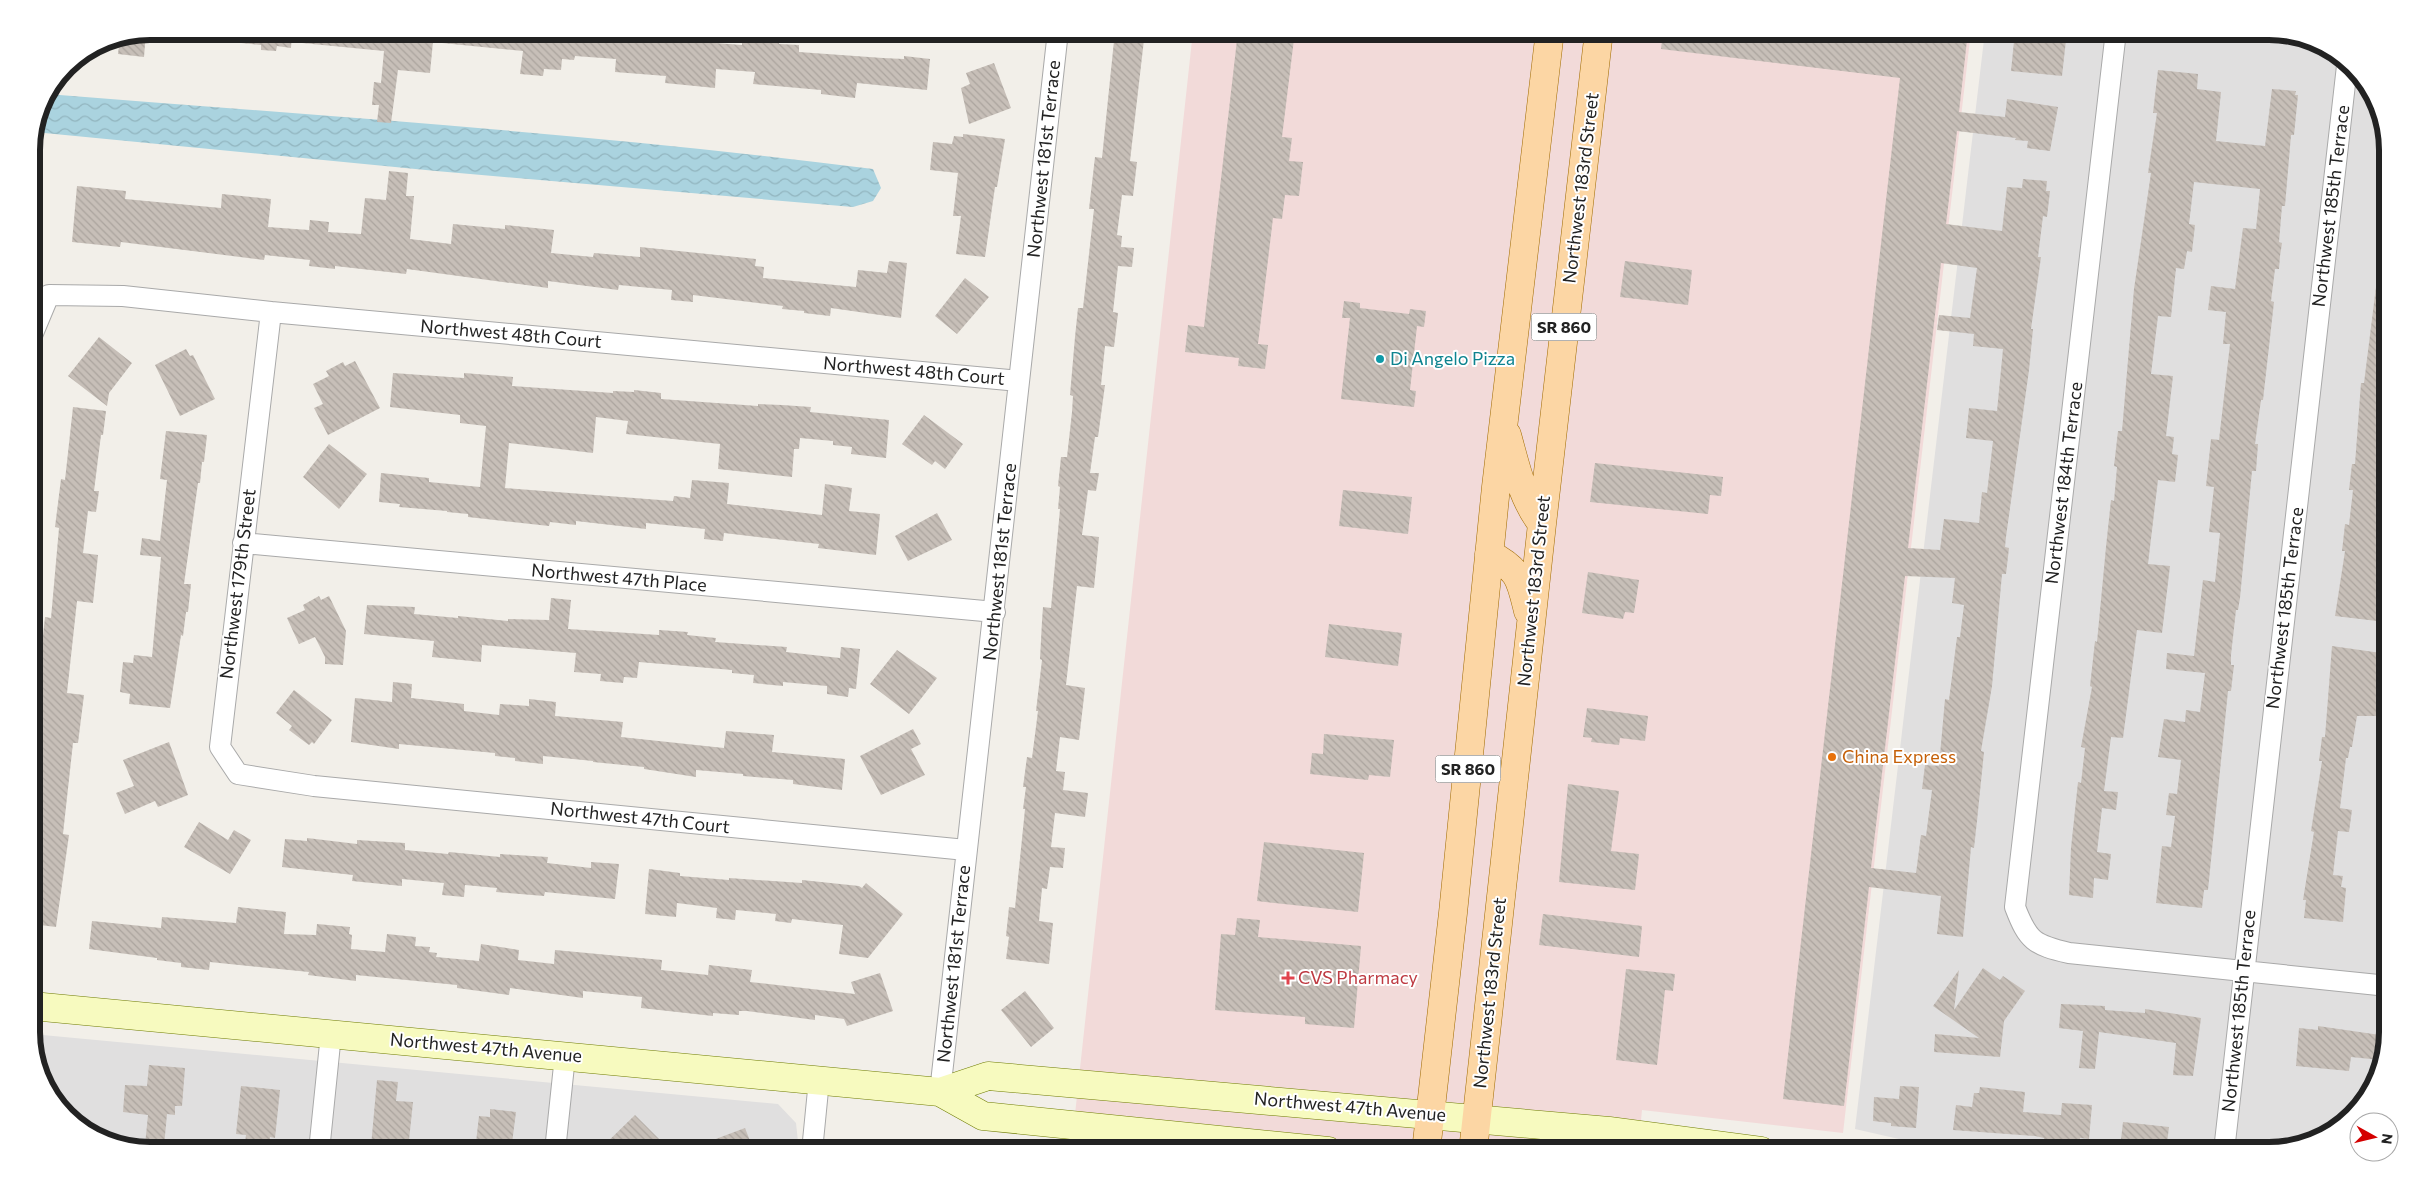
<svg xmlns="http://www.w3.org/2000/svg" width="2419" height="1182" font-family="Commissioner,sans-serif">
<style>
.residential{fill:#e0dfdf}
.commercial{fill:#f2dad9}
.water{fill:url(#water-waves)}
.building{fill:url(#building-back-hatch);fill-rule:evenodd}
.lines{fill:none;stroke-linecap:round;stroke-linejoin:round}
.street-casing{stroke:#a9a9a9;stroke-width:22}
.secondary-casing{stroke:#707d05;stroke-width:29}
.primary-casing{stroke:#a06b00;stroke-width:29}
.street{stroke:#fff;stroke-width:20}
.secondary{stroke:#f7fabf;stroke-width:28}
.primary{stroke:#fcd6a4;stroke-width:28}
.culture-dot{fill:#0f9aa8;stroke:#fff;stroke-width:2}
.food-dot{fill:#e8710a;stroke:#fff;stroke-width:2}
.health-dot{fill:#e0444e;stroke:#fff;stroke-width:2}
.labels{text-anchor:middle;stroke-width:4;stroke-linejoin:round;paint-order:stroke}
.shield{fill:#fff;stroke:#646464;stroke-width:1}
.shield-label{font-size:16px;font-weight:bold;fill:#222}
.street-label{font-size:18px;fill:#222;stroke:#fff}
.culture-label{font-size:18px;fill:#0d838f;stroke:#fff;text-anchor:start}
.food-label{font-size:18px;fill:#c56008;stroke:#fff;text-anchor:start}
.health-label{font-size:18px;fill:#be3a42;stroke:#fff;text-anchor:start}
.rim{fill:none;stroke:#222;stroke-width:6}
</style>
<defs>
<pattern id="water-waves" width="16" height="10" patternUnits="userSpaceOnUse" patternTransform="scale(1.25)"><rect width="16" height="10" fill="#aad3df"/><path d="M0 5q4-4 8 0t8 0" fill="none" stroke="#92b5bf"/></pattern>
<pattern id="building-back-hatch" width="6" height="6" patternUnits="userSpaceOnUse" patternTransform="scale(1.25)"><rect width="6" height="6" fill="#c7bfb8"/><path d="M-1 5l2 2M0 0l6 6M5-1l2 2" fill="none" stroke="#aba49e"/></pattern>
</defs>
<rect width="100%" height="100%" fill="#f2efe9"/>
<path class="residential" d="M1985 31H2201L2224 33 2225 31H2269L2321 43 2368 84 2388 143V1032L2376 1084 2335 1131 2269 1151H1966L1921 1144 1855 1129Z
M32 1034 778 1104 796 1123 799 1151H150L98 1139 51 1098Z"/>
<path class="commercial" d="M1193 31H1971L1843 1133 1642 1110 1638 1151H1071Z
M879 1141 1018 1151H879Z"/>
<path class="water" d="M47 94C323 116 599 134 873 169L881 188 873 201 853 207 436 171 34 132 40 104Z"/>
<path class="building" d="M241 31H292L291 48 277 46 276 51 261 50V45L241 43Z
M303 31H434L430 73 398 70 391 123 377 122 379 105H372L374 82 381 83 384 51 302 43Z
M442 31H648V38L742 45V39L761 40 762 35 780 37 779 44 799 45V52L883 58 904 59V56L930 59 927 90 857 83 855 98 821 94V90L753 84 755 72 716 69 715 88 665 83 666 76 615 72 616 59 575 56 574 60 562 59 561 70 544 69 543 76 520 74 523 51 442 43Z
M1115 31H1145L1130 161 1137 162 1133 196 1122 195 1117 235 1122 236 1121 247 1134 248 1132 267 1118 266 1113 312 1118 313 1114 347 1105 346 1101 385H1105L1098 437H1095L1090 473H1099L1096 491 1088 490 1082 535 1099 537 1094 588 1077 586 1066 685 1085 688 1079 740 1060 737 1056 771 1065 772 1063 790 1088 793 1085 817 1055 813 1051 847 1065 848 1063 868 1050 867 1047 889 1042 888 1039 921 1053 923 1049 964 1006 959 1009 937 1006 936 1009 907 1015 908 1025 809H1023L1026 787H1023L1027 757 1032 758 1038 711H1036L1042 660 1040 659 1042 621 1043 607 1051 608 1060 509H1058L1060 487 1058 486 1061 457H1067L1072 412 1073 396 1070 395 1075 337 1078 308H1083L1094 209H1089L1095 157 1102 158Z
M1238 31H1295L1282 137 1292 138 1289 161 1303 162 1299 196 1285 195 1282 219 1273 218 1258 344 1268 345 1265 369 1238 366 1239 358 1185 352 1188 325 1204 327Z
M1663 31H1968L1959 112 2005 117 2007 99 2058 107 2050 151 2027 148 2028 141 2015 140 2016 138 1957 131 1946 224 2002 231 2007 187 2022 188 2023 179 2047 181 2046 191H2050L2047 217 2043 216 2038 257H2041L2031 329H2033L2029 370 2006 537 2005 547 2009 548 2006 574H2002L1992 686 1981 751 1984 752 1977 821 1974 848 1971 847 1963 937 1937 934 1941 896 1869 887 1844 1106 1783 1099 1900 78 1661 49ZM1941 263 1977 268 1970 318 1939 315 1937 330 1974 334 1973 346 2003 349 1997 411 1969 408 1966 438 1993 441 1987 493 1982 492 1979 523 1944 519 1940 550 1908 548ZM1905 576 1955 578 1952 603 1964 605 1960 637H1957L1949 700 1945 699 1939 766 1925 765 1922 789 1932 790 1926 836 1921 835 1916 873 1871 868Z
M2015 31H2067L2062 76 2011 71Z
M146 32 144 57 118 54 120 37Z
M994 63 1011 108 969 124 961 88 970 84 966 73Z
M2158 70 2198 74 2197 89 2221 92 2216 141 2265 146 2272 89 2296 91 2295 95H2298L2294 135H2291L2285 206H2282L2279 242 2282 243 2280 256 2279 269H2275L2271 301 2274 302 2263 400H2261L2255 444H2258L2256 471H2252L2240 598 2238 610H2236L2231 655V665H2234L2231 691H2228L2208 890H2204L2202 908 2156 903 2162 846 2171 847 2175 816 2166 815 2169 793 2177 794 2181 760 2158 757 2164 719 2185 722 2186 710 2200 712 2205 673 2166 669 2167 653 2194 656 2203 580 2215 582 2220 533 2209 532 2214 487 2206 486 2211 439 2219 440 2230 344H2223L2226 312 2208 310 2211 286 2235 289 2243 228 2256 229 2260 189 2194 182 2189 224 2195 225 2192 252 2187 251 2184 269 2176 268 2171 317 2158 316 2151 374 2173 376 2166 436 2174 437 2172 454 2178 455 2175 482 2158 480 2148 564 2170 566 2162 633 2137 630 2123 738 2111 737 2104 791 2118 792 2116 810 2102 808 2097 852 2111 854 2108 880 2094 878 2093 898 2069 895 2071 848 2078 782 2081 783 2085 748 2081 747 2092 687 2090 686 2095 641 2097 642 2106 547 2111 500 2114 501 2117 467 2114 466 2118 431H2122L2134 289 2151 173H2148L2157 113H2153Z
M963 134 1005 139 997 187H995L985 257 956 254 961 216H953L958 173 930 170 933 142 952 144 954 136 963 137Z
M389 171 408 173 406 196H414L410 239 451 244 453 224 505 229V225L554 230 551 253 593 257 594 253 640 257V247L756 259 755 266 764 267 763 278 856 287 858 270 887 273 889 261 907 263 901 318 831 308 830 316 804 313V311L782 309 783 306 693 295V302L671 300 672 290 619 285 618 290 548 281V288L407 269 406 274 335 266V269L309 266 310 260 265 255 264 260 121 242 120 247 72 242 77 186 126 191 125 199 221 208 222 194 271 199 268 227 309 230 310 220 329 222 328 232 361 234 365 198 386 200Z
M1625 261 1692 270 1688 305 1620 297Z
M965 278 989 297 957 334 935 316Z
M2377 279 2388 280V420L2385 419 2379 467 2382 468 2381 475H2388V568L2386 575 2382 574 2377 621 2335 616 2345 551H2342L2345 524 2349 525 2353 490H2349L2352 464H2355L2361 383H2364Z
M1344 301 1360 303V308L1409 314 1410 309 1426 311 1424 327 1417 326 1410 390 1416 391 1414 407 1341 399 1350 318H1342Z
M99 337 132 363 109 393 107 406 68 376Z
M186 349 190 356 193 355 215 399 180 416 155 365Z
M355 361 380 408 328 435 314 408 323 404 313 384 329 376 326 371 343 362 345 366Z
M393 373 464 378V373L513 377 512 386 613 393V391L634 392V390L661 393V399L758 406V404L782 405 811 407 810 412 889 420 886 458 851 454 852 447 833 445V441L800 438 799 449H794L792 477 718 469 720 444 626 434 628 421 596 417 593 453 509 443 505 488 673 501 674 496 690 498 692 480 729 483 727 504 822 515 825 484 852 488 849 511 880 514 876 555 818 548 819 544 724 533 723 541 704 539 705 529 646 523V529L576 521V525L550 522 549 526 468 517V514L447 512V511L399 507 400 504 379 502 381 473 429 478V482L480 487 486 426 460 423V415L390 407Z
M73 407 106 411 103 435H101L94 491H99L96 512 88 511 83 553 98 555 93 603 77 601 67 693 84 695 78 743H73L63 834 69 835 56 927 32 924V761H35L40 717H38L40 700 32 699V680L38 681 45 617 51 618 59 528 55 527 61 479 65 480Z
M924 415 963 444 945 469 935 461 932 465 902 444Z
M166 431 207 435 204 462H202L200 483H198L184 584H191L188 612H186L183 636 181 635 170 708 129 704 130 694 120 692 123 662 133 663 134 655 152 657 161 557 140 555 142 538 160 541 167 480 160 479Z
M329 444 367 474 339 509 303 477Z
M1595 463 1723 477 1721 496 1710 495 1708 514 1590 502Z
M1343 490 1412 497 1408 534 1339 526Z
M937 513 952 540 908 561 895 536Z
M1588 572 1639 580 1634 613 1625 612 1623 619 1582 613Z
M319 596 321 600 329 596 346 631 343 665 325 664V657L315 637 299 644 287 618 305 610 303 605Z
M551 598 571 600 568 629 659 635V630L688 632 687 635 716 638 715 642 787 647 786 652 840 658 841 647 860 649 856 689 849 688 848 697 827 694V686L783 682V686L753 683 754 675 732 673V670L639 662 637 678 624 677 623 683 600 681 601 674 574 672 576 653 482 645 481 662 432 657 434 641 364 634 367 605 415 607 414 614 458 618V616L508 621V619L549 620Z
M1329 624 1402 633 1398 666 1325 657Z
M2332 646 2388 654 2386 716H2357L2352 747H2350L2348 758H2346L2340 808 2352 810 2349 832 2338 831 2333 875 2343 876 2341 887 2346 888 2343 922 2304 918 2306 900H2303L2314 832 2311 831 2322 761H2319L2322 737H2325Z
M897 650 937 678 909 714 870 684Z
M393 682 412 684 411 698 464 704V711L499 715 500 704 529 706V699L556 702 555 716 623 722 621 737 724 748 726 731 774 735 772 752 845 759 842 790 793 784V780L743 776V774L696 770V777L644 769V767L593 762V761L543 756V764L515 761V758L495 756V753L399 744V749L351 742 355 698 392 702Z
M294 690 332 720 314 744 312 742 309 745 289 730 292 726 276 713Z
M1587 708 1648 716 1645 741 1620 738 1619 745 1591 742 1592 738 1583 737Z
M913 729 921 744 911 749 925 775 881 795 860 756Z
M1324 734 1394 740 1390 777 1369 775 1368 780 1310 774 1312 753 1323 754Z
M169 742 188 795 158 807 155 801 125 814 116 793 134 786 123 760Z
M1568 784 1619 791 1611 851 1639 854 1635 890 1559 882Z
M199 822 228 840 234 830 251 840 230 874 184 847Z
M307 838 357 844V840L405 843V850L448 854 449 852 500 857V854L548 857 547 863 591 868V862L619 864 615 899 545 892 544 896 496 892 497 888 465 885 464 897 442 895 444 883 402 879V886L352 881 353 875 282 867 285 839 307 841Z
M1264 842 1364 853 1358 912 1257 901Z
M649 869 680 873V876L729 880V878L802 883V880L859 886 862 888 866 883 903 914 868 958 839 954 843 925 792 919 791 923 775 921 776 914 736 910 735 920 716 918 717 908 677 903 676 917 645 914Z
M238 907 286 912 284 934 316 935 317 924 350 927 349 934 352 935 351 949 385 952 387 934 416 937 415 946 430 947 429 952 437 953 436 957 479 961 481 944 519 950 518 960 554 964 555 950 662 960 661 970 708 975 709 965 752 970 750 982 855 994 851 982 880 973 893 1011 847 1026 844 1019 815 1015V1020L747 1011H739V1015L713 1013V1016L641 1008 642 997 583 991V998L510 988 509 995 457 988V985L356 975V981L308 975 309 972 210 962 209 970 181 967V963L157 960V958L89 949 92 921 161 928 162 917 236 923Z
M1543 914 1642 926 1639 957 1539 945Z
M1237 918 1260 920 1258 937 1361 946 1354 1028 1305 1024V1017L1215 1010 1221 934 1235 935Z
M1983 968 2000 980 2003 976 2025 991 2004 1021 2000 1057 1934 1052 1935 1034 1979 1038 1933 1006 1959 970 1954 1010Z
M1626 969 1675 974 1673 991 1665 990 1657 1065 1616 1060Z
M1025 991 1054 1028 1031 1047 1001 1010Z
M2061 1004 2105 1006V1010L2145 1013V1009L2201 1018 2193 1076 2173 1075 2176 1043 2099 1032 2095 1069 2079 1068 2083 1031 2059 1028Z
M2318 1026 2387 1036 2381 1060 2351 1057 2349 1071 2296 1066 2299 1028 2318 1030Z
M149 1065 185 1068 182 1106H175V1115L167 1114 164 1146 145 1145 148 1115 123 1112 125 1085 147 1086Z
M377 1080 398 1082 396 1101 413 1102 408 1150 371 1146Z
M241 1086 280 1090 275 1138 270 1137 269 1151H244L246 1135 236 1134Z
M1900 1086 1919 1087 1916 1128 1891 1126V1123L1873 1121 1874 1097 1899 1099Z
M1980 1087 2025 1092 2023 1112 2061 1115 2062 1103 2092 1105 2089 1139 2080 1138 2079 1145 2044 1141V1138L2035 1136 1953 1130 1956 1105 1972 1107 1974 1093H1979Z
M490 1109 516 1112 511 1151H475L479 1116 490 1117Z
M635 1115 662 1142 653 1151H598Z
M2123 1122 2169 1127 2166 1151 2120 1148Z
M745 1128 754 1151H689V1149Z"/>
<g class="lines">
<g class="street-casing">
<path id="street" d="M2116 31 2015 907C2028 941 2034 945 2069 953L2388 986
M271 312 220 747 238 774 314 786 966 850
M31 338 49 295 123 296 271 312 1019 381
M243 543 995 612
M940 1092 1058 31
M319 1151 331 1034
M555 1151 565 1056
M812 1151 819 1080
M2224 1151 2347 66"/>
</g>
<g class="secondary-casing">
<path id="secondary" d="M32 1006 940 1092 983 1116 1328 1151
M940 1092 988 1076 1609 1131 1761 1151"/>
</g>
<g class="primary-casing">
<path id="primary" d="M1507 435C1516 467 1522 498 1542 524
M1489 554C1520 570 1520 579 1528 611
M1426 1151 1453 913 1496 487 1550 31
M1473 1151 1542 524 1599 31"/>
</g>
<use href="#street" class="street"/>
<use href="#secondary" class="secondary"/>
<use href="#primary" class="primary"/>
</g>
<circle class="culture-dot" cx="1380" cy="359" r="5"/>
<circle class="food-dot" cx="1832" cy="757" r="5"/>
<path class="health-dot" d="M1285.5 970.5h5v5h5v5h-5v5h-5v-5h-5v-5h5z"/>
<g class="labels">
<g class="shield">
<rect x="1531.5" y="313.5" width="65" height="27" rx="4"/>
<rect x="1435.5" y="755.5" width="65" height="27" rx="4"/>
</g>
<g class="shield-label">
<text x="1564" y="333">SR 860</text>
<text x="1468" y="775">SR 860</text>
</g>
<g class="street-label">
<text transform="translate(1044 159) rotate(-84)" y="6">Northwest 181st Terrace</text>
<text transform="translate(1581 188) rotate(-83)" y="6">Northwest 183rd Street</text>
<text transform="translate(2331 206) rotate(-83)" y="6">Northwest 185th Terrace</text>
<text transform="translate(511 334) rotate(5)" y="6">Northwest 48th Court</text>
<text transform="translate(914 371) rotate(5)" y="6">Northwest 48th Court</text>
<text transform="translate(2064 483) rotate(-83)" y="6">Northwest 184th Terrace</text>
<text transform="translate(1000 562) rotate(-84)" y="6">Northwest 181st Terrace</text>
<text transform="translate(619 578) rotate(5)" y="6">Northwest 47th Place</text>
<text transform="translate(238 584) rotate(-83)" y="6">Northwest 179th Street</text>
<text transform="translate(1534 591) rotate(-84)" y="6">Northwest 183rd Street</text>
<text transform="translate(2285 608) rotate(-83)" y="6">Northwest 185th Terrace</text>
<text transform="translate(640 818) rotate(6)" y="6">Northwest 47th Court</text>
<text transform="translate(954 964) rotate(-84)" y="6">Northwest 181st Terrace</text>
<text transform="translate(1490 993) rotate(-84)" y="6">Northwest 183rd Street</text>
<text transform="translate(2239 1011) rotate(-84)" y="6">Northwest 185th Terrace</text>
<text transform="translate(486 1048) rotate(5)" y="6">Northwest 47th Avenue</text>
<text transform="translate(1350 1107) rotate(5)" y="6">Northwest 47th Avenue</text>
</g>
<g class="culture-label">
<text x="1390" y="365">Di Angelo Pizza</text>
</g>
<g class="food-label">
<text x="1842" y="763">China Express</text>
</g>
<g class="health-label">
<text x="1298" y="984">CVS Pharmacy</text>
</g>
</g>
<path d="M0 0H2419V1182H0ZM150 40H2269A110 110 0 0 1 2379 150V1032A110 110 0 0 1 2269 1142H150A110 110 0 0 1 40 1032V150A110 110 0 0 1 150 40Z" fill="#fff" fill-rule="evenodd"/>
<path class="rim" d="M150 40H2269A110 110 0 0 1 2379 150V1032A110 110 0 0 1 2269 1142H150A110 110 0 0 1 40 1032V150A110 110 0 0 1 150 40Z"/>
<g transform="translate(2374 1137) rotate(98)"><circle r="24" fill="#ffffff" stroke="#a7a7a7"/>
<path d="M0-4L9 19L0 12L-9 19Z" fill="#d40000"/>
<text y="-8" font-size="14" font-weight="bold" text-anchor="middle" fill="#222222">N</text>
</g>
</svg>
